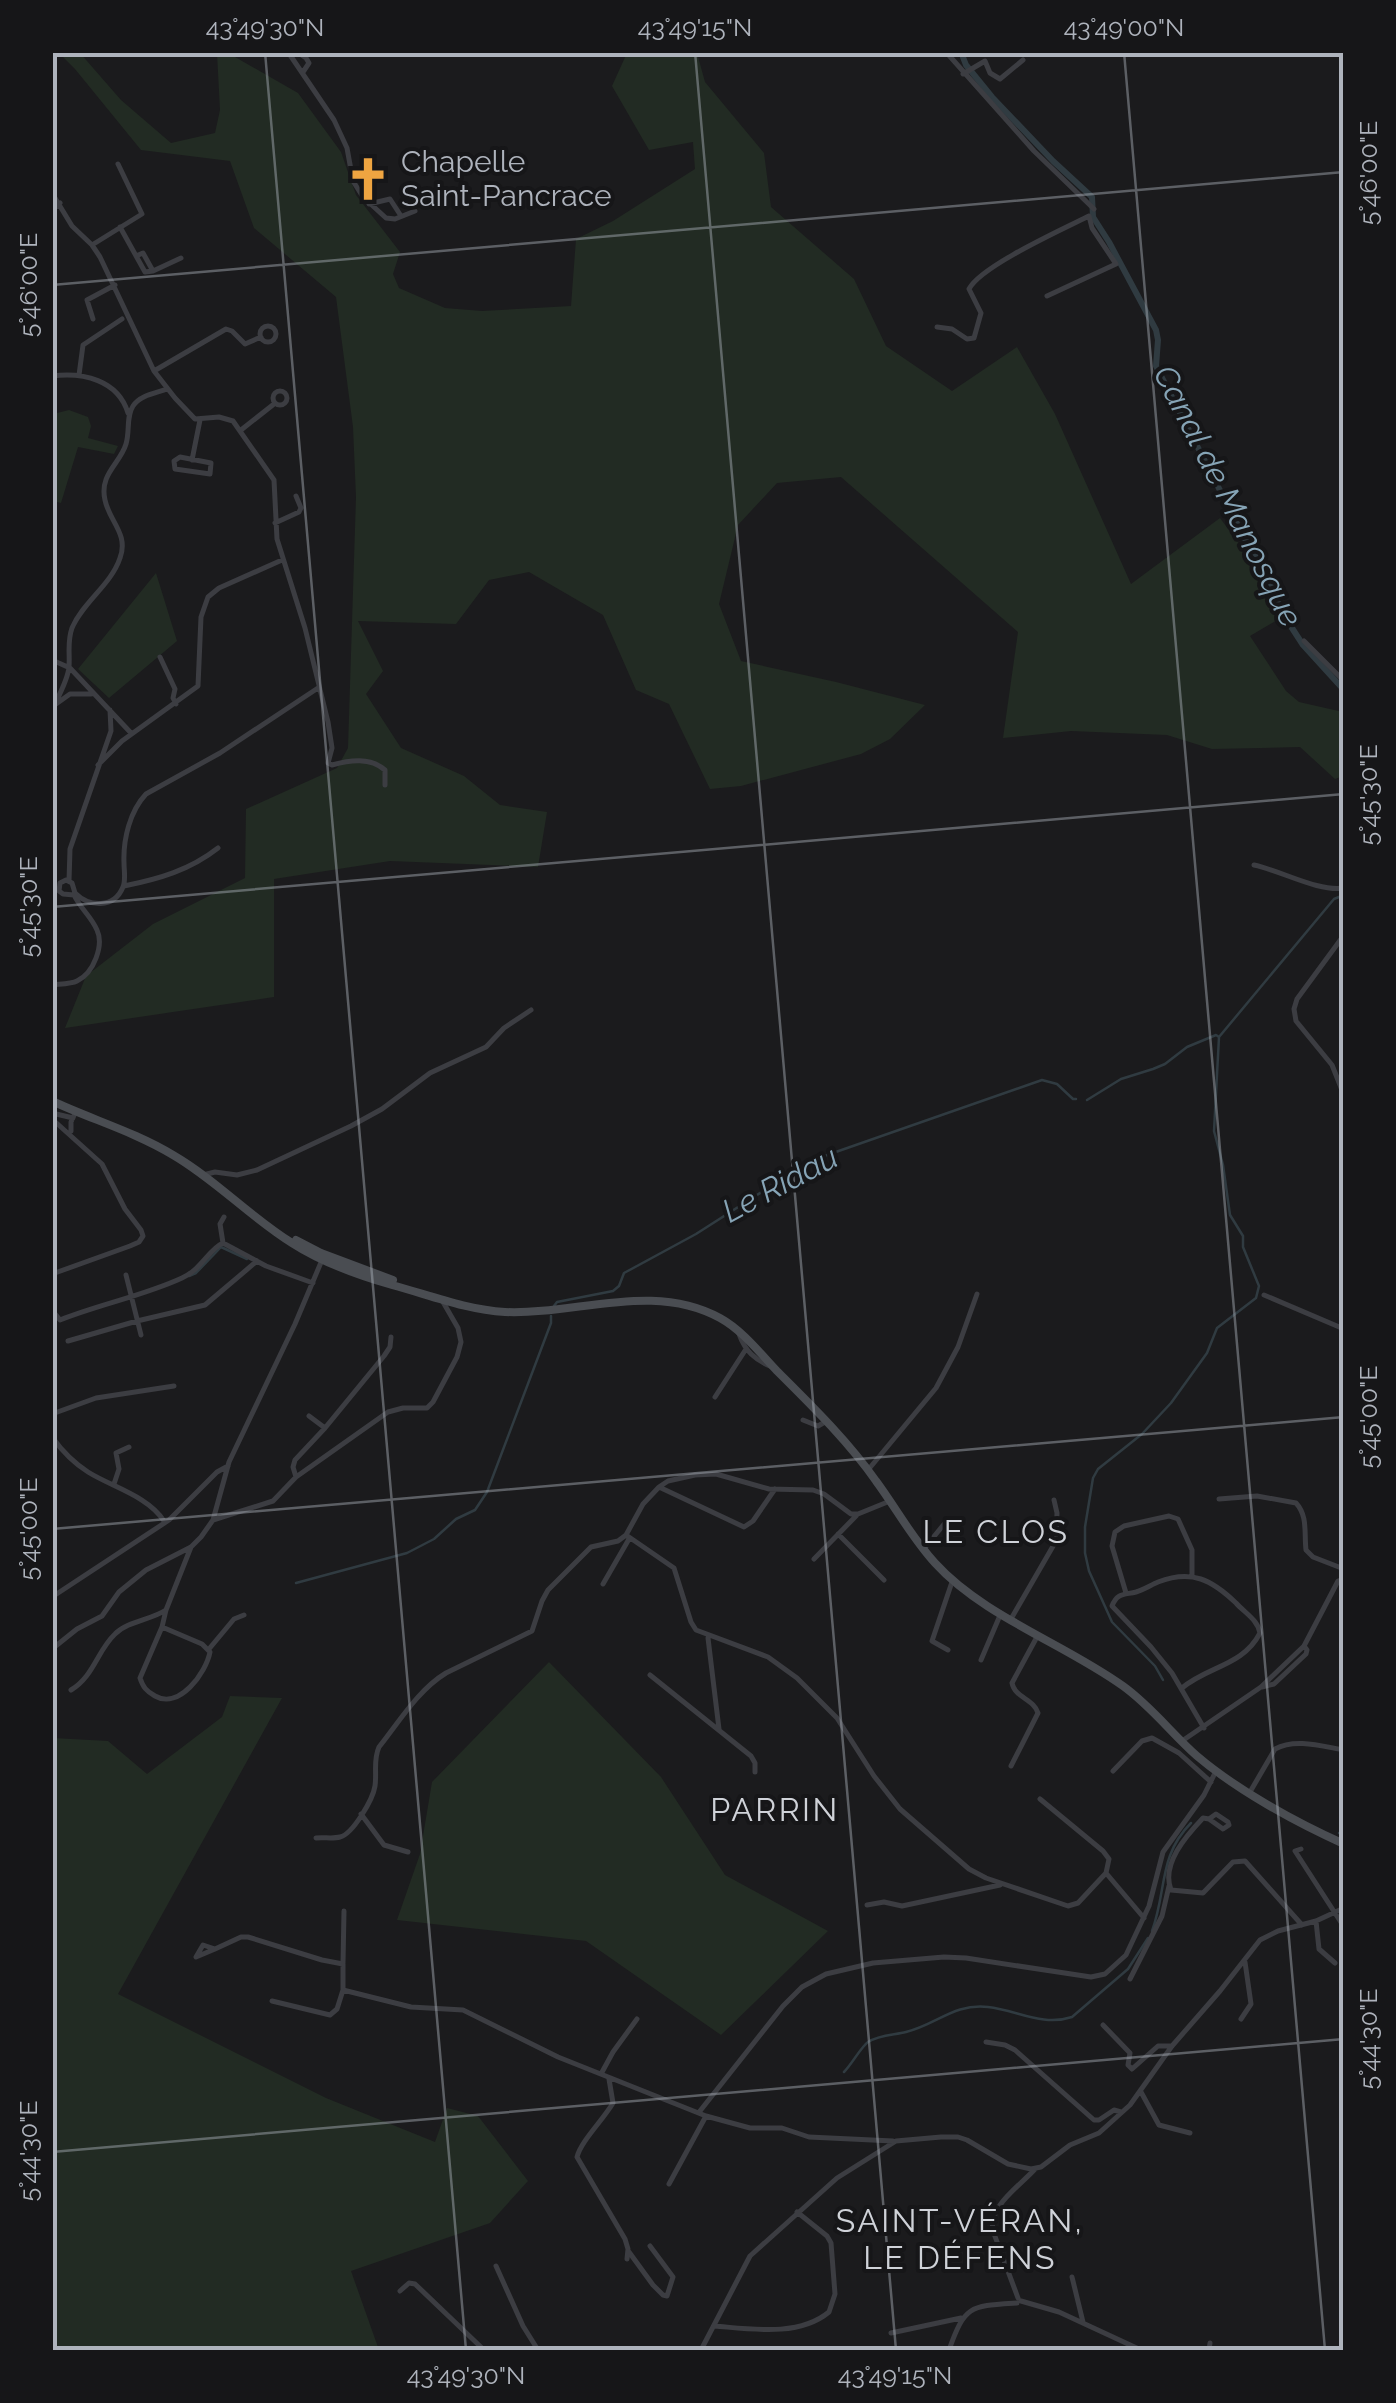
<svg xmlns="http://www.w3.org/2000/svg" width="1396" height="2403" font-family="Raleway,sans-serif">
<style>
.green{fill:#222b23}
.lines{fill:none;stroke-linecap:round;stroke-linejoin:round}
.stream{stroke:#303b41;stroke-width:2.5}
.canal{stroke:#303b41;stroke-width:6}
.street{stroke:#3c3d42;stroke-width:5}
.secondary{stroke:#4a4d52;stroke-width:8}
.ticks{fill:none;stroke:#aeb3bc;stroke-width:2.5;stroke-opacity:0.45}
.labels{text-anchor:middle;stroke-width:8;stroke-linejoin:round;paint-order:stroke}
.poi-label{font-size:30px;fill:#aeb3bc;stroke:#161618;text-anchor:start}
.water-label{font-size:32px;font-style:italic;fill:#86a4b6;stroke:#161618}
.neighbourhood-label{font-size:32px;letter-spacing:2.5px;fill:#cfd2d8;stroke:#161618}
.neatline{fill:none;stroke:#aeb3bc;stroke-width:4}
.ticks-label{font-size:25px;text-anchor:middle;fill:#aeb3bc}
</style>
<rect width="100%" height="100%" fill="#1b1b1d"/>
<path class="green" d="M59 53H80L121 100 171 143 215 133 220 110 217 53H228L298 93 341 152 356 195 400 252 393 274 399 288 445 308 482 311 571 306 576 239 613 221 695 169 693 142 649 150 612 86 627 53H697L705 82 764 153 771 207 854 279 886 346 952 391 1017 347 1055 414 1131 584 1220 518 1243 549 1279 619 1250 636 1286 691 1299 702 1343 712V776L1335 779 1300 747 1212 749 1167 735 1071 731 1003 738 1018 632 841 477 777 483 738 525 719 604 741 661 836 682 925 705 890 739 861 754 741 786 710 789 669 704 636 690 603 615 529 572 489 580 456 624 358 621 383 671 366 694 401 748 464 776 500 805 547 812 538 867 390 861 274 879V997L65 1028 86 976 153 924 245 878 246 809 337 768 348 748 356 497 353 427 336 297 254 228 230 161 141 150 75 69Z
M69 410 88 417 91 426 88 438 118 446 114 454 78 447 61 503 53 501V414Z
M156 573 177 641 109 698 78 669Z
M549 1662 661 1777 725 1875 828 1931 721 2035 586 1941 397 1920 420 1854 432 1782Z
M230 1696 282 1698 118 1994 326 2098 435 2142 447 2108 478 2116 528 2181 490 2223 351 2271 379 2350H53V1738L108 1741 147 1774 222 1717Z"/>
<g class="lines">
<path class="stream" d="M1087 1100 1121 1079 1153 1069 1165 1064 1187 1047 1216 1035 1219 1037 1334 899 1344 895
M189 1276 196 1273 221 1247 247 1259
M554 1306 557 1302 613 1291 619 1286 624 1273 696 1234 810 1161 1042 1080 1057 1084 1073 1099H1076
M296 1583 407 1553 434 1539 456 1519 475 1510 487 1492 551 1323V1316
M1163 1680 1155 1666 1112 1622 1089 1571 1085 1553V1527L1093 1478 1098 1469 1142 1434 1171 1403 1207 1353 1217 1328 1256 1298 1259 1286 1243 1247V1236L1230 1215 1223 1165 1214 1131 1219 1037
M1339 1833H1344
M1152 1931C1167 1891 1158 1856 1191 1823
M844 2072C852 2064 861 2047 868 2042 879 2035 894 2035 906 2032 936 2025 954 2003 988 2007 1017 2010 1042 2027 1072 2017L1128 1969 1148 1938"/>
<path class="canal" d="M961 52 966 65 992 97 1053 161 1092 197 1093 217 1109 242 1156 330 1158 340 1156 366 1245 539 1265 567 1281 611 1303 645 1344 690"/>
<path class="street" d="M288 52 334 120 347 148 353 181 363 197 386 218 395 219 415 211
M297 52 306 58 309 63 303 72
M946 52 1034 151 1094 209
M963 74 985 61 990 73 1000 79 1023 60
M52 193 72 226 92 245 100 257 154 371 175 398 195 419 219 417 233 421 274 480 277 539 305 628 328 722 332 748 328 763 332 765C350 760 370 757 385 770V785
M369 204 390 199 401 216
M52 210 60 203
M120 227 145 272 153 271 143 253 136 256
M92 245 142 214 118 164
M153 271 181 258
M1047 296 1116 264 1092 228 1089 216
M93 319 87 300 115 285
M260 334a8 8 0 1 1 16 0a8 8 0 1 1-16 0Z
M937 327 952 329 967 339 974 338 981 313 969 289C981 266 1063 229 1089 216
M154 371 226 329 232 331 245 344 261 337
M79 375 83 345 122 319
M52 376C83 372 118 380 128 413
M273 398a7 7 0 1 1 14 0a7 7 0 1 1-14 0Z
M241 430 274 404
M180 457 211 463 210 474 175 469 174 461Z
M192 460 200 420
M275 523 299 512 301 508 296 496
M52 549V552
M1304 641 1344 681
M160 657 175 689 173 698 176 704
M52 660 70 668 131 733
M56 704 70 694H91
M52 710C58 697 68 680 69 667 70 653 67 642 72 628 83 602 111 585 120 558 129 534 109 521 105 500 99 474 120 464 126 444 130 431 126 417 133 406 140 395 156 393 167 389
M98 765 122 741 198 686 201 617 208 597 219 588 282 560
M1254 865C1282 871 1318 892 1344 888
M66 880 72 883 75 893 74 895 63 894 59 891 60 883Z
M69 881 70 849 111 731 110 710
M124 886C159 879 190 870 218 848
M75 893C89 907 114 909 123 887 126 880 124 871 124 863 123 839 130 811 146 794L220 753 318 688
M1344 935 1297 999 1294 1009 1296 1021 1332 1065 1344 1095
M52 985C60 984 71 984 77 981 94 973 104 945 97 930 91 916 80 908 74 895
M52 1113 73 1118
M52 1119 102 1164 125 1209 141 1230 143 1236 139 1242 130 1246 52 1274
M71 1131V1122L76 1111
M203 1175 215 1172 237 1175 257 1170 351 1126 382 1109 430 1073 486 1047 504 1028 531 1010
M223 1243 220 1224 224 1217
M126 1275 141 1335
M1264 1295 1344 1329
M52 1310 60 1320C100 1304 143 1296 182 1278 202 1269 209 1249 223 1243L266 1266 313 1283
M739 1334C745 1351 755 1360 772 1367
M68 1341 137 1321 205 1305 257 1261
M715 1397 746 1349
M52 1414 96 1398 174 1386
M309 1416 325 1428
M803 1420 818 1426 825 1422
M52 1437C62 1451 74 1463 88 1472 112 1487 148 1496 164 1521
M868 1470 936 1388 958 1347 977 1294
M296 1477 293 1467 295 1460 325 1428 384 1356 390 1347 391 1337
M114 1484 119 1469 116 1453 129 1447
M659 1487 744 1527 753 1521 775 1489
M1219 1499 1257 1496 1296 1503C1308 1516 1304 1533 1306 1550L1313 1557 1344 1569
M213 1520 229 1462 295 1324 322 1260
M838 1534 884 1580
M626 1535 674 1568 691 1622 696 1630 768 1657 797 1678 837 1718 874 1776 900 1809 969 1869 986 1878 1068 1906 1078 1903 1106 1873 1144 1918
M626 1535 643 1504 659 1487 668 1481 695 1475 716 1474 769 1489 813 1490 824 1494 851 1514H858L890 1501
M923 1550 945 1523
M814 1559 856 1516
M603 1584 629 1539
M1126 1593 1112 1546 1115 1532 1124 1526 1169 1516 1178 1519 1192 1550V1577
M52 1597 169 1520 217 1472 228 1466
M1011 1619 1056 1541 1057 1513 1054 1500
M162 1627 202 1644 210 1652C206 1673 179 1710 155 1696 146 1691 143 1687 140 1678L162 1627 166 1610
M708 1638 719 1729
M52 1649 77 1629 102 1616 119 1592 146 1570 191 1547 201 1537 213 1520 273 1501 296 1477 388 1412 403 1408H427L433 1402 457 1357 461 1342 458 1328 443 1302
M209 1649 234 1619 244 1615
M948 1650 932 1641 952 1582
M981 1660 1001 1613
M650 1675 751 1756 755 1763V1772
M1262 1687 1274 1684 1306 1654 1307 1650 1304 1646
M1182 1688C1208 1666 1243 1666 1260 1633 1258 1620 1245 1613 1236 1603 1212 1580 1192 1569 1158 1582 1151 1585 1143 1590 1136 1592 1123 1595 1117 1593 1112 1606L1151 1647 1172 1673 1204 1728
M71 1690C94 1676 97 1651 115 1634 128 1621 151 1620 166 1610L191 1547
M1182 1741 1261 1687 1304 1646 1338 1581 1344 1579
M1011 1766 1038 1713C1034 1699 1015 1698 1012 1683L1038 1635
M1113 1771 1142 1741 1152 1738 1179 1753 1211 1782
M1250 1792 1275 1749C1295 1738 1321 1746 1344 1750
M1040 1799 1103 1851 1109 1859 1106 1873
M361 1814 384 1845 408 1852
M1209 1819 1216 1814 1228 1822 1229 1825 1223 1829 1209 1819 1203 1818C1186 1836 1161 1864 1171 1890L1203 1893 1233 1862 1245 1861 1302 1925
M316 1838C323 1837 333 1839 340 1837 353 1834 373 1799 375 1786 377 1772 373 1760 379 1747 399 1722 418 1690 446 1673L532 1631 542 1601 548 1590 591 1547 618 1541 626 1535
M1301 1849 1295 1851 1344 1927
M867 1905 884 1902 902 1906 1000 1885
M1316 1921 1319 1949 1335 1963
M215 1949 196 1957 203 1945 215 1949 241 1937H248L322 1960 343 1964V1990L411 2007 463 2010 558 2057 706 2116 750 2128H782L809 2137 893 2141
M343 1963 344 1911
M1130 1979 1162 1916 1169 1886
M272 2001 330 2015 337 2009 343 1990
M1241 2019 1251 2004 1245 1962
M1103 2025 1130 2053 1128 2065 1132 2069 1158 2046H1172
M986 2042 1005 2045 1015 2050 1094 2120H1099L1114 2110 1121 2112
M601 2074 613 2052 637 2019
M609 2079 613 2103C603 2120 581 2141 577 2157L625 2239 628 2249 627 2259
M1141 2092 1159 2125 1190 2133
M700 2111 783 2006 802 1987 826 1974 873 1963 944 1957 966 1958 1091 1977 1105 1974 1126 1955 1149 1906 1163 1852 1204 1795 1216 1771
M669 2184 706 2116
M629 2252 653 2285 663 2295 667 2296 673 2277 650 2246
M496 2266 523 2326 538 2350
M1072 2277 1083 2322
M400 2291 409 2283 415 2284 484 2350
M1018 2298 993 2231C988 2206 1020 2186 1035 2169
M1021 2301 1059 2312 1141 2350
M715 2326C751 2329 799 2337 829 2312L835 2294 831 2243 827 2236 797 2212
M891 2333 961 2318
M701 2350 750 2256 837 2178 896 2141 941 2137H958L967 2140 1008 2164 1031 2169 1041 2167 1070 2145 1099 2133 1130 2105 1172 2046 1220 1991 1260 1940 1278 1931 1316 1921 1344 1908
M949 2350C965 2305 970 2306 1017 2303
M1209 2350 1210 2343"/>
<path class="secondary" d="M52 1101C93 1120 135 1132 173 1155 216 1180 250 1217 292 1243 323 1263 357 1275 392 1285 429 1295 467 1310 505 1312 576 1315 653 1281 720 1318 742 1330 760 1353 777 1371 811 1405 848 1441 876 1481 896 1508 912 1538 935 1563 983 1616 1065 1644 1123 1686 1151 1706 1172 1734 1197 1756 1237 1790 1295 1822 1344 1844
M296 1240 321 1253 393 1280"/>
</g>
<path class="ticks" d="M265 52 466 2350M695 52 896 2350M1124 52 1325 2350M52 285 1344 172M52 907 1344 794M52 1529 1344 1417M52 2152 1344 2039"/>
<defs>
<g id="church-bare" transform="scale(3.45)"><path d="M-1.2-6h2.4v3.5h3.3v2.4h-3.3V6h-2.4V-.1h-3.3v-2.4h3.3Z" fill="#efa541" stroke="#161618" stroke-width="2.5" paint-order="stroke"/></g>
</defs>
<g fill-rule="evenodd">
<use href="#church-bare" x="368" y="179"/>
</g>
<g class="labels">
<g class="poi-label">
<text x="401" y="172">Chapelle<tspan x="401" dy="34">Saint-Pancrace</tspan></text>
</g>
<g class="water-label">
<text transform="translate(1228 496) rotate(63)" y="11">Canal de Manosque</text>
<text transform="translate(780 1184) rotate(-28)" y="11">Le Ridau</text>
</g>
<g class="neighbourhood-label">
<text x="996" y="1543">LE CLOS</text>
<text x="775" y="1821">PARRIN</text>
<text x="960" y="2232">SAINT-VÉRAN,<tspan x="960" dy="37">LE DÉFENS</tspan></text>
</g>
</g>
<rect width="1396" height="2403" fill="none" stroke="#161618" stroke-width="110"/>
<rect x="55" y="55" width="1286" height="2293" class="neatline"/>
<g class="ticks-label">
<text x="265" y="36">43°49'30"N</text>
<text x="695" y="36">43°49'15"N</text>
<text x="1124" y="36">43°49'00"N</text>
<text transform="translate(1368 173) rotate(-90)" y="9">5°46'00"E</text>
<text transform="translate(28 285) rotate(-90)" y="9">5°46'00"E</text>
<text transform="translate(1368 795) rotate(-90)" y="9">5°45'30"E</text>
<text transform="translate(28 907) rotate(-90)" y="9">5°45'30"E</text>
<text transform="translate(1368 1417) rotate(-90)" y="9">5°45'00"E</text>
<text transform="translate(28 1529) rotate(-90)" y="9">5°45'00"E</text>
<text transform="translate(1368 2039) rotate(-90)" y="9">5°44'30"E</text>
<text transform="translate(28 2151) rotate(-90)" y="9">5°44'30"E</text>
<text x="466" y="2384">43°49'30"N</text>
<text x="895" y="2384">43°49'15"N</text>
</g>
</svg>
